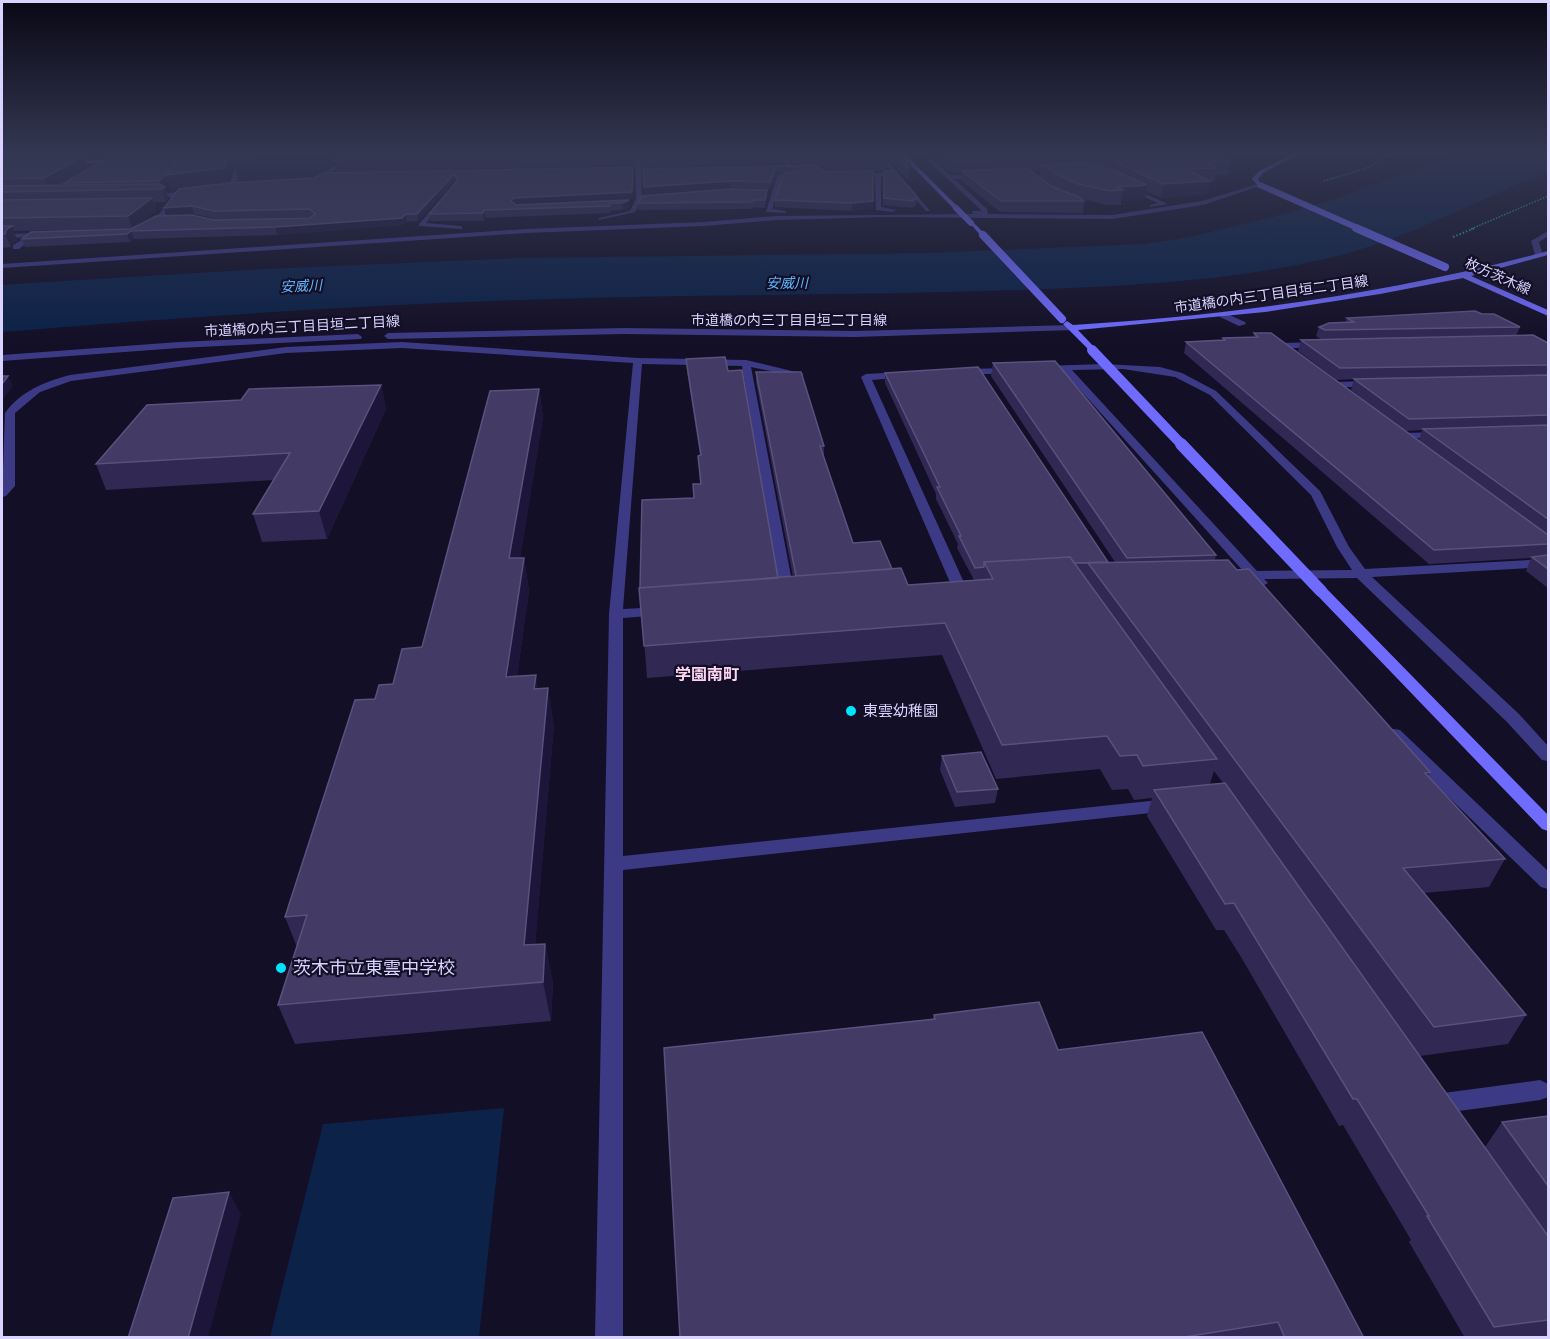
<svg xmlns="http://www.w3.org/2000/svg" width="1550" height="1339" font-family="Rubik,'Noto Sans JP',sans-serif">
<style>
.water{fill:#0c2248}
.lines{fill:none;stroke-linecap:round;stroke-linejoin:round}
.path-far1{stroke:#2fb8b0;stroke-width:1.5;stroke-dasharray:1.5 1.5;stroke-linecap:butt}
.path{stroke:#2fb8b0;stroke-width:2;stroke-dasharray:1.5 2;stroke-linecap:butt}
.lane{fill:#3d3a85;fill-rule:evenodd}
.street{fill:#3d3a85;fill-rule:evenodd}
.secondary{fill:#6f6bff;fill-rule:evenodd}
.secondary-bridge-far3{stroke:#6f6bff;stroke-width:6}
.secondary-bridge-far2{stroke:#6f6bff;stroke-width:8}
.secondary-bridge-far1{stroke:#6f6bff;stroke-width:10}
.secondary-bridge{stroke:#6f6bff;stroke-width:12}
.wall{fill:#312854;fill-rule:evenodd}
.shaded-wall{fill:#1d163a}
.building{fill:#433a66;stroke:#5a527e;stroke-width:1.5}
.poi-dot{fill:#00e5ff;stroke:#130f26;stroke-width:2}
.labels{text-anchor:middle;stroke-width:4.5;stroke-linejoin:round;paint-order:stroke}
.far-street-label{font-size:14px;fill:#d9d4ff;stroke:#130f26}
.far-water-label{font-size:14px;font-style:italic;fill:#62b6ff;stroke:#130f26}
.poi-label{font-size:15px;fill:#d9d4ff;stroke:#130f26;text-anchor:start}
.neighbourhood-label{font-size:16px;font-weight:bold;fill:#ffd6f0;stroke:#130f26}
.near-poi-label{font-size:18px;fill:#d9d4ff;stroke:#130f26;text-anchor:start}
</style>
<rect width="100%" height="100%" fill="#130f26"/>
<path class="water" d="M1463 153H1548V172C1475 201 1406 240 1329 258 1236 280 1142 285 1047 289 927 294 806 294 685 296 457 299 229 313 2 332V285L29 283 265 269 521 258 928 253 1144 244 1189 237 1273 217 1332 200Z
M504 1108 479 1337H270L323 1124Z"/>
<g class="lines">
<path class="path-far1" d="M1368 153 1399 157 1420 156 1421 153
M1324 181 1370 167 1391 153
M1471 229 1548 196"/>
<path class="path" d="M1453 237 1475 228"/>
<path class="lane" d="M173 153H179L163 162 158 161Z
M196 188 198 191 168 196 165 194Z
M30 235 35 236 19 249H13V245Z"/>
<path class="street" d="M354 153H360L317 182 306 181 314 179Z
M635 153H641L642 199 635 212 599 220V218L630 211 636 199Z
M789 153 795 155 787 157 793 168 790 170 781 156Z
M875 153H881L930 211H926L895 176H881V207L896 210 893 212 876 210 875 176 851 175 892 172Z
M920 153H925L950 175 984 176 982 179H954L987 209 988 214 1112 215 1202 201 1258 184 1263 185 1203 205 1112 219 887 217 777 220 704 226 526 233 2 268V264L526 229 704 222 777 216 973 214 972 211H982Z
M238 159 243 160 236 184 249 183 251 186H229Z
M780 174 805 176 782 178 772 209 786 211V213L766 212 777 176Z
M1125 187H1129L1168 204 1150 207V205L1158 203 1125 189Z
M162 191 179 197C171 208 158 228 144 228V226L159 214 172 198 162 193Z
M442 199 445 201 426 223 461 226 463 229 419 226V224Z
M1548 231V236L1539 242 1543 256 1536 258 1531 241Z
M2 234 45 233 48 235 45 237 2 238Z
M1223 312 1245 322 1246 324 1239 326 1220 317 1219 315Z
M1071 325 1075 328 1074 330 855 337 624 334 388 339 384 336 388 333 624 328 855 331Z
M358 334 362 337 361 339 179 348 2 361V355L179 342Z
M402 342 638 358 746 360 804 374 799 377 751 367 795 597 788 601 781 597 742 366 642 364 623 609 662 607 669 611 662 615 623 618V856L1169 799 1175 801 1178 805 1175 809 1169 811 623 870V1338H595L609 614 633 363 402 348 286 353 71 381 40 392 15 413V486L6 496 2 497 5 413C21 391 44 382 70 375L286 347Z
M1282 343 1320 342 1324 345 1320 348H1279L1278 346Z
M1104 364 1160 367 1182 373 1216 391 1320 491 1349 547 1365 569 1548 559V567L1372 577 1519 714 1548 746V761L1542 760 1507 722 1357 578 1264 579 1268 583 1261 587 1242 575 1244 572 1063 371 1042 372 1037 369 1042 366ZM1123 369 1175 377 1210 395 1311 495 1337 547 1352 570 1257 571 1072 370Z
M1015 368V372L1012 373 961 375 956 372 961 369Z
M904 372 907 373V377L872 380 966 587 964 590H954L952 587 861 377 866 374Z
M1334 382 1372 381 1377 384 1372 387H1331L1329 385Z
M1441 432 1445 433V437L1402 439 1397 436 1402 433Z
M1394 729 1400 730 1548 871V889L1541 887 1388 738 1386 734 1388 730Z
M1540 1080 1548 1084V1097L1540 1100 1436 1114 1428 1111 1424 1104 1428 1097 1436 1094Z"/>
<path class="secondary" d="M899 153H904L958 207V209H954Z
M1295 153H1301L1263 173 1258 179 1262 186H1258L1252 179 1259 171Z
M118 160 120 163H64L67 161Z
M969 222H973L985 234V236H981Z
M1548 251V255L1471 276 1548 310V316L1463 278 1380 294 1265 312 1078 330 1097 350 1092 353 1063 324 1067 321 1073 325C1234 315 1392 293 1548 251Z
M1321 587 1326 588 1548 815V831L1542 829 1316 594 1314 591 1316 588Z"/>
<path class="secondary-bridge-far3" d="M1260 185 1360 229
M956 208 971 223"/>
<path class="secondary-bridge-far2" d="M1356 228 1445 267
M983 235 1062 319"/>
<path class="secondary-bridge-far1" d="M1092 350 1183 446"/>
<path class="secondary-bridge" d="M1181 444 1321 591"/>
</g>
<path class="wall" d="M2 153H169L160 157 85 159 88 167 56 186 65 185 64 183 180 158 181 160 183 157H176L175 153H232L233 158 234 153H636L633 165 337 172 335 163 313 177 239 182 234 163 228 182 171 190 168 180 163 186 168 199 166 202H154L156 210 132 229 14 231 17 240 12 243 11 247 2 248ZM37 153 38 157H27ZM345 153 338 158 337 154Z
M642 153H787L782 154V164L643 168Z
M791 153H883L888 158 887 170 828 171 819 163 793 164 791 159Z
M883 153H903L909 169 908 180Z
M928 153H1219L1218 156H1213V158L1231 161 1228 175H1215L1214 182H1210L1207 194 1161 198 1146 191 1145 199 1121 201V205H1107L1082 199 1084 201 1083 213 1000 212 962 181V172L951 173 938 162 939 154H930ZM1030 170H1040L1039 177Z
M816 165 873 208 852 211 775 207V200L784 173H777L770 189 730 188 644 195 643 169Z
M633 167V199L568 203 629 200V207L623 210 610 211 611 213 486 218 484 221H430L429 214 456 182 455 181 418 221 407 222 403 225 277 235 134 239 130 242 25 247 22 239 131 229 166 215 229 183ZM194 214 216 219 311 217 310 218 214 220 177 215Z
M884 171 917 199 916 206H913V208L883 205Z
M767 190V197L765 208 753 207 752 209 638 210V203Z
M1482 314 1520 327 1516 336 1548 343V588L1526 571 1531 558 1429 564 1184 353 1186 342 1222 340 1223 338 1253 337 1254 333 1379 412 1351 390 1354 379 1337 380 1298 351 1301 340H1322L1316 336 1319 327 1345 323 1347 318ZM1422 430 1419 440 1406 431Z
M686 359 778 578 793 577 756 382V372L824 446V457L853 543 892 569 908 585 974 580 957 548 958 544 936 499V494L885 383V373L1107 562H1115L991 376 993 363 1216 555 1215 560 1237 570 1430 772 1428 777 1505 859 1489 887 1424 893 1526 1015 1508 1044 1420 1056 1485 1147 1502 1122 1548 1116V1338H1465L1409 1242 1411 1240 1343 1125 1339 1126 1241 957 1224 930H1216L1147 816 1152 798 1134 800 1128 789 1112 790 1100 769 996 779 942 655 647 678 640 588 694 498 693 484H700L698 456H700L687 372ZM1214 771 1223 783 1210 784Z
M381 385 386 409 327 539 262 542 253 514 274 480 106 490 96 464 241 400Z
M539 389 543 417 520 558H524L529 591 517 676 538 689 554 724 535 945 545 944 553 983 551 1021 295 1044 278 1005 297 947 285 917 375 699 393 684 422 647Z
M942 756 998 789 995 803 955 807 940 770Z
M934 1015 1058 1050 1364 1338H680L933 1019Z"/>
<path class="shaded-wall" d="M17 153H37L20 160Z
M159 153H169L160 157Z
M229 153H232L233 158 309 153H337L339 160H334L335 163 313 177 239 182 234 163 228 182 171 190 168 180 161 188 159 181 180 158 182 164Z
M632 153H636L633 165 632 154Z
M84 156 88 167 48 190 44 178Z
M777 166V173L770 189V182Z
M633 167V199L514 206 511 201 513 198Z
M454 174 455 181 418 221 417 214Z
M730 181V188L644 195V187Z
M1210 181 1207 194 1161 198 1163 184Z
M1147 185 1145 199 1121 201 1123 190 1118 187Z
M165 187 168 199 166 202 162 189Z
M767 190V197L765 208V200Z
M152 198 156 210 132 229 128 216Z
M629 200V207L623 210 622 203Z
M873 201V208L852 211V203Z
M192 206 194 214 166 216 164 208Z
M484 210 486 218 484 221 483 213Z
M406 214 407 222 403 225 277 235 275 227Z
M12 226 17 240 12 243 11 247 5 234 7 229Z
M131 231 134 239 130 242 127 234Z
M8 376 13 386 2 400V384Z
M381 385 386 409 327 539 319 511Z
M539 389 543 417 515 591 509 558Z
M524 558 529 591 512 712 506 677Z
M536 675 541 711 534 689Z
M548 688 554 724 532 984 524 945Z
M545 944 553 983 551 1021 543 982Z
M229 1192 241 1214 208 1338H188Z"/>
<path class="building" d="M187 153H229L224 168 167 175Z
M234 153H309L233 158Z
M346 153H632V154L334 160Z
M642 153H782L643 156Z
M820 153H883L888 158 828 159Z
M894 153H903L909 169Z
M942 153H1067L1074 157 952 161Z
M1081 153H1209L1214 155 1089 157Z
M84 156 44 178 2 179V158Z
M1223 157 1231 161 1205 162 1217 168 1185 169 1210 181 1163 184 1116 162Z
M180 158 159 181 64 183 103 160Z
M1087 163 1111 169 1147 185 1118 187 1123 190 1109 191 1078 184 1062 177 1041 165Z
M816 165 825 172 873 171V201L852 203 775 200 784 173 799 171 801 169 799 167 777 166 770 182 730 181 644 187 643 169Z
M633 167 632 192 513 198 511 201 516 205 629 200 622 203H609L610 206 484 210 483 213 429 214 458 180 454 174 417 214H406L402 218 275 227 131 231 127 234 22 239 31 232 131 229 156 216 192 215 214 220 310 218 315 214 310 209 214 211 192 206 164 208 179 189 229 183 314 178 323 173Z
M1027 168 1053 187 1079 197 1084 201H1001L962 171Z
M884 171H894L915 194 917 199H913V201L884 198Z
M159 184 165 187 162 189 2 192V186Z
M730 189 767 190 765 200H753L752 202 638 203 642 196Z
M152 198 128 216 2 218V200Z
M2 226H12L7 229 5 234H2Z
M1475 311 1482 314H1494L1520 327 1325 330 1319 327 1329 323 1354 322 1347 318Z
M1254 333H1271L1548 535V544L1434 550 1186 342 1225 340 1223 338 1258 337Z
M1533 335 1548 343V365L1340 368 1301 340Z
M725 357 728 371 742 370 778 578 640 588 642 500 694 498 693 484H701L698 456 701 455 686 359Z
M1055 361 1216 555 1127 558 993 363Z
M978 367 1108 562 1074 563 1070 557 984 562V567L975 568 959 536H961L937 487H940L885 373Z
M756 372H801L824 446H820L853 543 880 541 892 569 796 576Z
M1548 375V415L1409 419 1354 379Z
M2 376H8L2 384Z
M381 385 319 511 253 514 290 453 96 464 147 405 241 400 249 389Z
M539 389 509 558H524L506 677 536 675 534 689 548 688 524 945 545 944 543 982 278 1005 307 915 285 917 355 700 375 699 379 685 393 684 402 649 422 647 490 391Z
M1548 425V519L1423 429Z
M1548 555V569L1532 557Z
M1070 557 1217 759 1143 766 1137 755 1120 756 1107 736 1002 745 945 623 644 646 639 588 901 568 908 585 993 579 984 562Z
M1228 560 1237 570 1249 569 1430 772 1425 773 1505 859 1403 868 1526 1015 1434 1027 1088 563Z
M981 752 998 789 957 792 942 756Z
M1225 783 1548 1236V1320L1494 1327 1427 1216H1429L1357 1099H1353L1234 903 1225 904 1154 790Z
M1039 1002 1058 1050 1202 1032 1364 1338H1285L1278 1322 1178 1338H680L664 1048 935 1019 934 1015Z
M1548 1116V1186L1502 1122Z
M229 1192 188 1338H128L173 1198Z"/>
<linearGradient id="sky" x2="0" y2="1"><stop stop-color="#0a0815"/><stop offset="0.45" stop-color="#333752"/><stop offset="1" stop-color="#333752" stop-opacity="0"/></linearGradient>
<rect width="1550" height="340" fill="url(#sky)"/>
<g class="poi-dot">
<circle cx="851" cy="711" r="6"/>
<circle cx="281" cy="968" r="6"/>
</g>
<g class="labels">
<g class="far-street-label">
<text transform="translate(1498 276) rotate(24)" y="5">枚方茨木線</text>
<text transform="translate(1271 294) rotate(-8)" y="5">市道橋の内三丁目目垣二丁目線</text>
<text x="789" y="325">市道橋の内三丁目目垣二丁目線</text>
<text transform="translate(302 326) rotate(-3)" y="5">市道橋の内三丁目目垣二丁目線</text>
</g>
<g class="far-water-label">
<text transform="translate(787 283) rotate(-1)" y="5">安威川</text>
<text transform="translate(301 286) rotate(-3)" y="5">安威川</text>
</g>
<g class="poi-label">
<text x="863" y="716">東雲幼稚園</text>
</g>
<g class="neighbourhood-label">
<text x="707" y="680">学園南町</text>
</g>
<g class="near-poi-label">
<text x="293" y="974">茨木市立東雲中学校</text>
</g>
</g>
<rect width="1550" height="1339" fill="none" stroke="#d9d4ff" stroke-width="6"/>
</svg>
